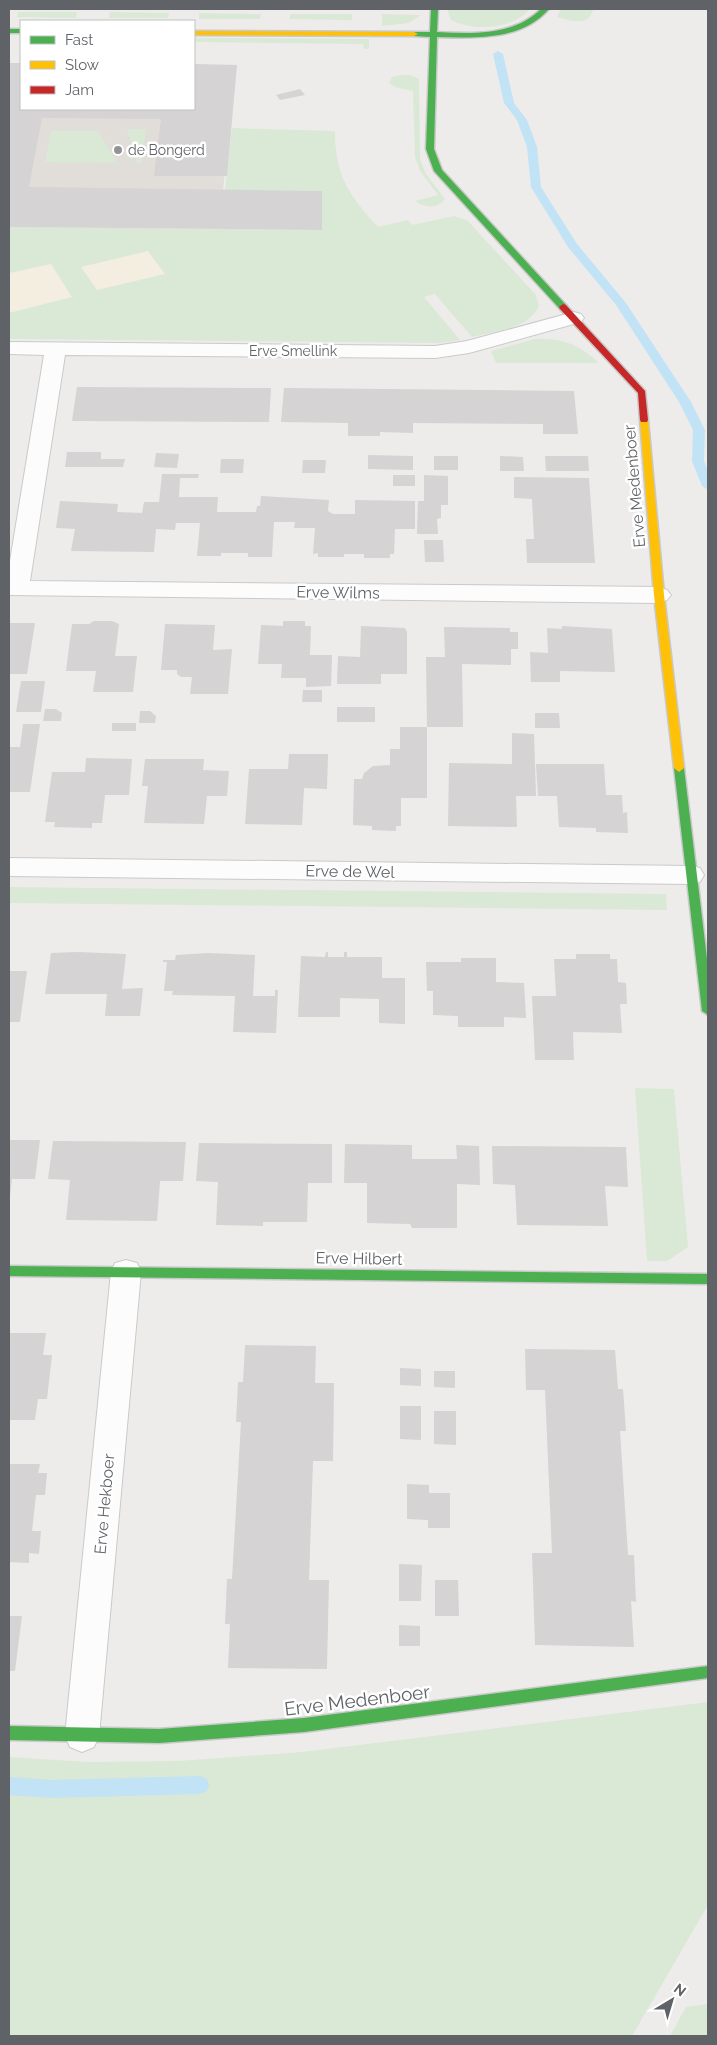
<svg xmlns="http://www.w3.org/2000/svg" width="717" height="2045" font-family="Raleway,sans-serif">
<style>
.education{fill:#e1deda}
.green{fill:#dae8d6}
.sand{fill:#f4eee1}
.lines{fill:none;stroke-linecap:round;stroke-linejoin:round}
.stream{fill:#c1e3f5;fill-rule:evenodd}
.building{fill:#d5d3d3}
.street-casing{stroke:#cacaca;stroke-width:2}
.fast-casing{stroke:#c8c9c9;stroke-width:3}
.slow-casing{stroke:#c8c9c9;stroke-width:3}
.jam-casing{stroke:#c8c9c9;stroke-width:3}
.street{fill:#fcfcfc;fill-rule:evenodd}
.fast{fill:#4caf50;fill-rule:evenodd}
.slow{fill:#ffc107;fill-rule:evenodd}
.jam{fill:#c62828;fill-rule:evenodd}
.poi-dot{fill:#919395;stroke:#fff;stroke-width:2}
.labels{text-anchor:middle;stroke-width:5;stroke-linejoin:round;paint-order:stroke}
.far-poi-label{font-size:14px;fill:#5f6367;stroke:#fff;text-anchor:start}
.far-street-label{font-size:14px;fill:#5f6367;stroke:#fff}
.street-label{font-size:16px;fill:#5f6367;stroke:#fff}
.near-street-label{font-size:19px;fill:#5f6367;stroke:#fff}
</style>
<rect width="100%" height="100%" fill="#eeecea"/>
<path class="education" d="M9 63H21V109H194V65H236L223 190 321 229 9 226Z"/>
<path class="green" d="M447 9H530C513 29 474 32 451 20Z
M561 9H594L589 18 583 21H572L557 17Z
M18 12H77L76 18 17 17Z
M110 12 169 13 168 18H109Z
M199 13 261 14 260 19H199Z
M290 14H352V20L290 19Z
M382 14 421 15 409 23 382 26Z
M194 38 369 39V49H364L363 44 194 42Z
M401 75H410L419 79 420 159 426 174 445 199C438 209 424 208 415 201L438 195 420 171 415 157 413 91 395 87 389 83 392 77Z
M232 128 335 131C335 176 349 195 378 227L408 220 412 225 454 216 467 220 536 295 539 306C529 329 494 331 472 337L435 294 424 297 460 340 440 343 9 339V227L322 230 321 191 225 190Z
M127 129H146L141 163H137Z
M51 131H98L117 163 45 162Z
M535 339C562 337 580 345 599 363H496L491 351Z
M9 887 666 894 667 910 9 903Z
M635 1088 674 1089 688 1247 667 1261H647Z
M708 1702V1905L632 2036H9V1757L88 1762 178 1761 302 1752Z
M708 2004V2036H670L686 2007Z"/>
<path class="sand" d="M148 251 165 274 97 290 81 267Z
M51 264 72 297 9 313V273Z"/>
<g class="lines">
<path class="stream" d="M498 51 503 54 514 103 527 120 537 147 541 187 577 244 626 303 691 402 705 430 704 461 708 471V490L702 486 692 461 693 430 679 402 616 305 568 247 531 187 527 147 517 120 504 103 493 54Z
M200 1776 207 1779 209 1785 207 1791 200 1794 50 1798 9 1795V1777L50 1780Z"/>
</g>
<path class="building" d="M9 63H21V109H194V64L237 65 227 176H154L161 119 42 118 29 187 322 191V230L9 227Z
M300 89 305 95 280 100 276 95Z
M77 387 271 388 269 422 72 421Z
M284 388 574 391 578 434H543V424L413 423V433L380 432V436H348V423L281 422Z
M67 452H101V459H125L123 467H65Z
M156 453 179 454 177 468 154 467Z
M368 455 413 456V470L368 469Z
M434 456H458V470H434Z
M500 456 523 457 524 471H500Z
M545 456H588L589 471H546Z
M221 459H244L243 473H220Z
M303 460H326L325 473H302Z
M162 474H199L198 478H180L179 497H218L217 512H256L257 506H260L261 496 329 500 328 511 333 514H355V500L415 501V529H395L394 554H390V558H364V554H344V557H318V553L313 554 315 528H294L295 522H274L272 557H248V553H221V556H197L200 523H176L175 530 156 529 154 552 71 551 75 529 56 528 60 501 118 504 117 512 142 513 144 502H159Z
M393 475H415V486H393Z
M424 475 448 476V505H441V518L437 519 438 534H417L418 501H424Z
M514 477 589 478 595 563H527L526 539H534L532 499 514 498Z
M424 540H443L444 562H425Z
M94 621H112L119 624 115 656H137L133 692H93L96 671H66L72 624H89Z
M283 621H305V626H311L310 655H332L331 686 306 687V678H281L282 664H258L261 625 283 626Z
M9 623H35L27 674H9Z
M165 624 215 625 213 650 232 649 228 694H190L192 677H181L177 674V670H161Z
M361 626 405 628 407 632V674H381V684H337L338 656 360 657Z
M562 626 612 629 615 672 560 671V682H531L530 652 548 653 547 628 562 629Z
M444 627 510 628V632H518V649H511V665L462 664 463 727H427L426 657H445Z
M21 681H45L41 712H16Z
M303 690H322V702H302Z
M337 707H375V722H337Z
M45 709H56L62 713 61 721H43Z
M140 711H150L156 716 155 723H139Z
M535 713H559L560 728H535Z
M112 723H136V731H112Z
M23 724H40L30 792H9V747H20Z
M400 727H427V798H401V826H396V831L372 830V826L353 825 354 779H362L364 773 373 766 390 765V749H400Z
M512 733 534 734 536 796H516L517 827 448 826 449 763 512 764Z
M289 754H328L327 789 304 788 302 825 245 824 249 769H288Z
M86 758 132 759 129 795H105L102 823H92V828L54 827 55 822H45L52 772H85Z
M145 759H204L203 770 229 771 227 796H207L204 824 144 823 148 786H142Z
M536 764H604L606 795H622L623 813 627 812 628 833 596 832V828L559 827 557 796H538Z
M78 952 126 954 122 989 143 988 140 1016H105L107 994H45L51 953Z
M326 952H328V957H344V952H347V957H382V978H405V1024L379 1023V999L340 998V1017H298L301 956 325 957Z
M208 953 255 955 253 996H275V990H278L276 1033 233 1032 235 996 172 995 173 991H164L167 962H163V960H175L176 955Z
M576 954H610V959H617L618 982 626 983 627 1004H620L622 1033 573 1032 574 1060H535L532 996H556L554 959H576Z
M461 958H496V982L524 983 526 1018 504 1017V1027H458V1016L433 1015V991H427L426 962H461Z
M9 971H27L20 1022H9Z
M9 1140H40L35 1179H12L10 1196Z
M53 1141 186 1142 183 1181H160L157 1221 66 1220 70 1180 48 1179Z
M199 1143 332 1144V1183H308L307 1222H263V1226L216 1225 218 1182 196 1181Z
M345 1144 412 1145V1159H457L456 1145 479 1146 480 1185 457 1184V1228H412L410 1224 367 1223V1183H344Z
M492 1146 626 1147 628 1187 605 1186 608 1226 517 1225 515 1185 493 1184Z
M9 1333H46L43 1355H52L47 1399H38L35 1420H9Z
M245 1345 316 1346 315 1383H334L333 1461H313L309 1580H329L327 1669 228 1668 230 1624H225L227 1579H232L241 1422H236L238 1382H243Z
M525 1349 615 1350 618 1389H623L626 1431H620L628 1555H634L636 1602 631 1601 634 1647 535 1645 532 1553H552L545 1390H526Z
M400 1368 421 1369V1386L400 1385Z
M434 1371H455V1388L434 1387Z
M400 1406H421V1440L400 1439Z
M434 1411H456V1445L434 1444Z
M9 1464H40L38 1473H47L45 1495H36L32 1531H41L39 1554 29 1553V1563L9 1562Z
M407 1484 429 1485V1493H450V1528H428V1520L407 1519Z
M399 1564 422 1565 421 1601H399Z
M435 1580H458L459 1616H435Z
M9 1616H22L15 1671H9Z
M399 1625 420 1626V1646H399Z"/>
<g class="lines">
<g class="street-casing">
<path id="street" d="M574 312 581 314 584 318 581 322 469 353 435 358 65 355 30 581 659 587 667 590 671 595 667 600 659 603 9 595V567L44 355 9 354V342L435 346 467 341Z
M9 858 691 866 700 868 704 875 700 882 691 884 9 876Z
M126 1260 137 1263 141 1272 99 1736 94 1747 82 1752 70 1747 65 1736 111 1272 115 1263Z"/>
</g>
<g class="fast-casing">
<path id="fast" d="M431 9H438L437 32C474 34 513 36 541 9H549C521 41 475 38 437 37L434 149 442 170 566 305V309H560L434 171 426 149 430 37 414 36 410 34 414 32H430Z
M9 29H21V33H9Z
M679 764 684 768 708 967V1015L702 1011 674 768Z
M9 1266 708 1274V1284L9 1276Z
M708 1666V1678L304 1732 159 1743 9 1740V1726L159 1729 304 1718Z"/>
</g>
<g class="slow-casing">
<path id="slow" d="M194 31 414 32 418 34 414 36 194 35Z
M644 417 648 420 664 595 684 768 679 772 674 768 654 595 640 420Z"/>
</g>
<g class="jam-casing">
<path id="jam" d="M563 304 566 305 645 391 648 420 647 422H641L640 420 638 393 560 309 559 307Z"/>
</g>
<use href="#street" class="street"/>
<use href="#fast" class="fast"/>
<use href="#slow" class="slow"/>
<use href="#jam" class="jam"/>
</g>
<circle class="poi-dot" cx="118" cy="150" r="5"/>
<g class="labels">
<g class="far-poi-label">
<text x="128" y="155">de Bongerd</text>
</g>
<g class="far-street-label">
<text x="293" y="356">Erve Smellink</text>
</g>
<g class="street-label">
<text transform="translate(634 486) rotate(-95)" y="6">Erve Medenboer</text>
<text transform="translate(338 592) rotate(1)" y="6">Erve Wilms</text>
<text transform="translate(350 871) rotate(1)" y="6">Erve de Wel</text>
<text transform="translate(359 1258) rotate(1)" y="6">Erve Hilbert</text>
<text transform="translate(104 1504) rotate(-85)" y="6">Erve Hekboer</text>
</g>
<g class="near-street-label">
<text transform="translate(357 1700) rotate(-7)" y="7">Erve Medenboer</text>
</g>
</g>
<rect width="717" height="2045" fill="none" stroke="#5f6367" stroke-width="20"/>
<rect x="20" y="20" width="175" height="90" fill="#ffffff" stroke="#bfc1c2"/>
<rect x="30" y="36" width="25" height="8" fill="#4caf50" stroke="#bfc1c2"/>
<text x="65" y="45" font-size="15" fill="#5f6367">Fast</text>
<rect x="30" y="61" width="25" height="8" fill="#ffc107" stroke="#bfc1c2"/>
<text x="65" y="70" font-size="15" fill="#5f6367">Slow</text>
<rect x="30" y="86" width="25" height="8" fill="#c62828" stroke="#bfc1c2"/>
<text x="65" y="95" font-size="15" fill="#5f6367">Jam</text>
<g transform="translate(672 2000) rotate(38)" stroke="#ffffff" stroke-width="4" paint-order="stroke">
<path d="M0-4L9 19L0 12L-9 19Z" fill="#5f6367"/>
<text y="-8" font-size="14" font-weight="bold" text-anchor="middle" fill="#5f6367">N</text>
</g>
</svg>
